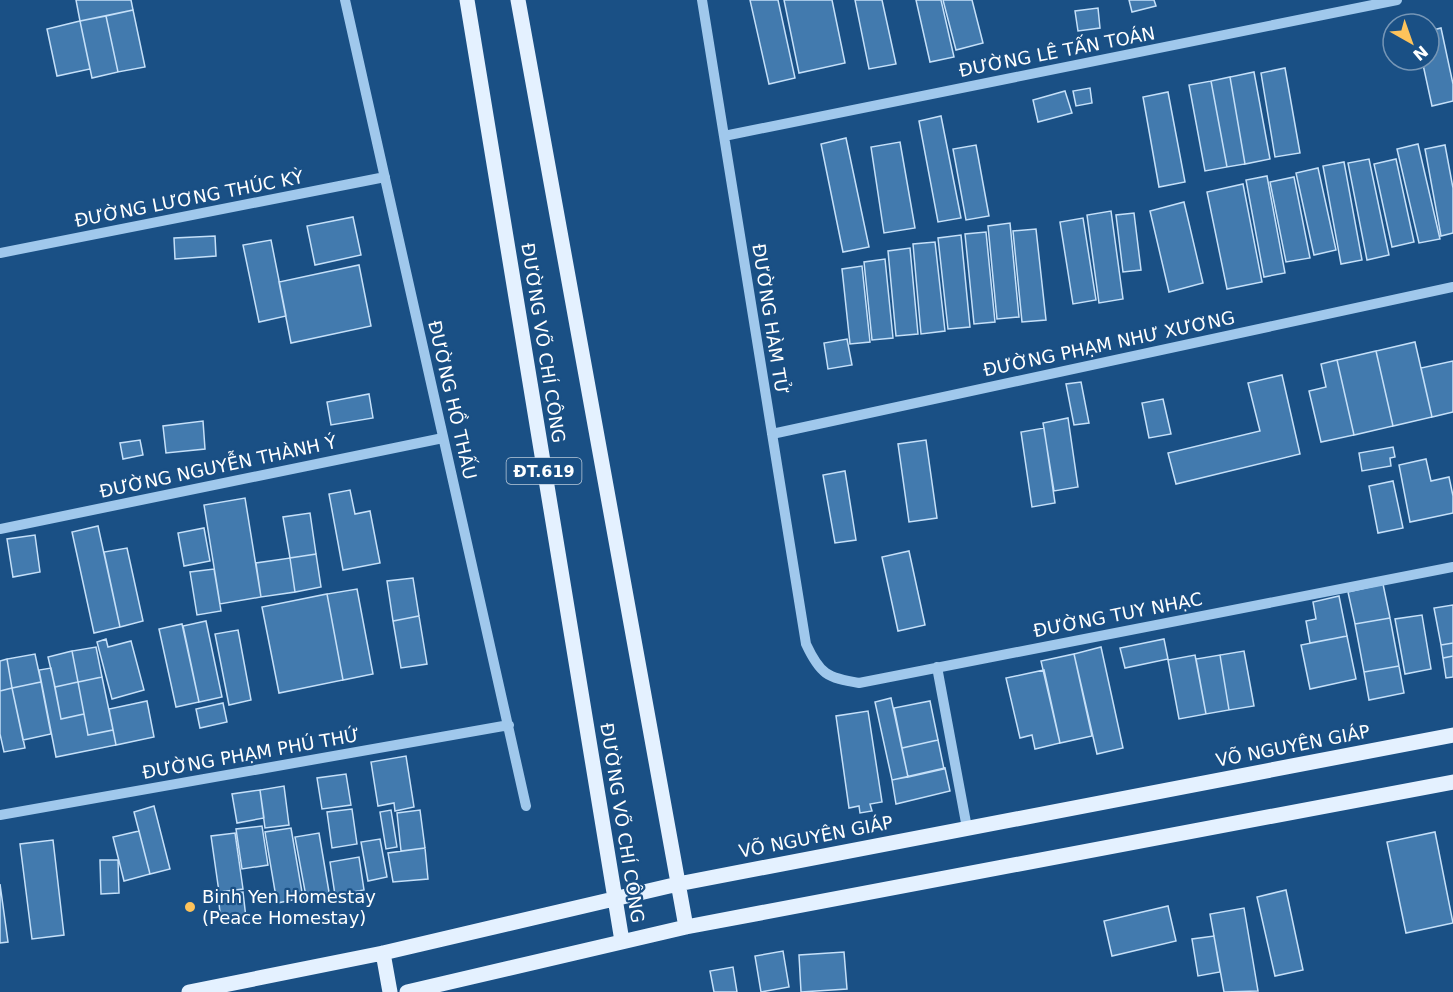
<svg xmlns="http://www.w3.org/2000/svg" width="1453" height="992" font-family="'DejaVu Sans',sans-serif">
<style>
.building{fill:#427aae;stroke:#c5e0f9;stroke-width:1.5}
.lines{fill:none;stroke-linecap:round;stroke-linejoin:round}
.minor{stroke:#a0c8ec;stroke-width:10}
.major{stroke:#e4f1ff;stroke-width:15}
.poi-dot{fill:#fec35b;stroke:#1a5085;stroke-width:2}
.labels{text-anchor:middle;stroke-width:4.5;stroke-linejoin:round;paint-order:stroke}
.shield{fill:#1a5085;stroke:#bacada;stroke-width:1.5}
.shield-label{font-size:16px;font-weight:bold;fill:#fff}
.street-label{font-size:18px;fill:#fff;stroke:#1a5085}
.poi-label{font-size:18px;fill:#fff;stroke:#1a5085;text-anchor:start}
</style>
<rect width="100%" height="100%" fill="#1a5085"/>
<path class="building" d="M76 0H131L133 10 80 21Z
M750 0H778L795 78 769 84Z
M784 0H832L845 63 799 73Z
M855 0H882L896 64 869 69Z
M916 0H941L954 57 930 62Z
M943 0H972L983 43 956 50Z
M1129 0H1154L1156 6 1132 12Z
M1098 8 1100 28 1078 31 1075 11Z
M133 10 145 67 118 72 106 16Z
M106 16 118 72 92 78 80 21Z
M80 21 90 69 57 76 47 29Z
M1441 28 1453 84V101L1432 106 1422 60H1429V31Z
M1285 68 1300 153 1275 157 1261 73Z
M1254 72 1270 159 1245 164 1230 77Z
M1230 77 1245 164 1227 167 1211 81Z
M1211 81 1227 167 1205 171 1189 85Z
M1090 88 1092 103 1076 106 1073 91Z
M1065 91 1072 113 1038 122 1033 100Z
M1168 92 1185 182 1159 187 1143 97Z
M941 116 961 218 938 222 919 121Z
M846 138 869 247 843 252 821 144Z
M900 142 915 228 884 233 871 147Z
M1418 144 1440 239 1419 243 1397 149Z
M976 145 989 216 966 220 953 149Z
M1445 145 1453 188V233L1441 236 1425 149Z
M1369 159 1389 255 1367 260 1348 163Z
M1396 159 1414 242 1392 247 1374 164Z
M1344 162 1362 260 1341 264 1323 166Z
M1318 168 1336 250 1314 255 1296 173Z
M1267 176 1285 273 1264 277 1246 180Z
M1294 177 1310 258 1286 262 1270 182Z
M1243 184 1262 282 1227 289 1207 192Z
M1184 202 1203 283 1169 292 1150 211Z
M1111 211 1123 299 1099 303 1087 215Z
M1134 213 1141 270 1123 272 1116 215Z
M353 217 361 255 315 265 307 226Z
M1083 218 1096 300 1073 304 1060 222Z
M1010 223 1019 317 997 319 988 226Z
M1036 229 1046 320 1022 322 1013 231Z
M986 232 995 322 974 324 965 234Z
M961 235 970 327 948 329 938 238Z
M215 236 216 256 175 259 174 238Z
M271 240 286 316 259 322 243 245Z
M935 242 945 331 921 334 913 244Z
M910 248 918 334 896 336 888 251Z
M885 259 893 338 872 340 864 262Z
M359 265 371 326 291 343 279 282Z
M862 266 870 342 850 344 842 269Z
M847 339 852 365 828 369 824 343Z
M1415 342 1432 417 1393 426 1376 351Z
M1376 351 1393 426 1354 435 1337 360Z
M1337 360 1354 435 1321 442 1309 391 1326 387 1321 364Z
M1453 361V412L1432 417 1421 368Z
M1282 375 1300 454 1176 484 1168 453 1260 431 1248 383Z
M1081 382 1089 423 1074 425 1066 384Z
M369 394 373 418 331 425 327 402Z
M1163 399 1171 434 1149 438 1142 403Z
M1068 418 1078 487 1054 491 1043 423Z
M203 421 205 449 166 453 163 426Z
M1044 428 1055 503 1032 507 1021 432Z
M140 440 143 455 123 459 120 443Z
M926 440 937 518 909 522 898 444Z
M1393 447 1395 457 1390 458 1391 466 1362 471 1359 453Z
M1426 459 1431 481 1449 477 1453 496V513L1410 522 1399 465Z
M845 471 856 540 835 543 823 475Z
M1393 481 1403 528 1378 533 1369 486Z
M350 490 355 514 370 511 380 563 343 570 329 494Z
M245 498 261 597 220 604 204 505Z
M310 513 316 554 290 558 283 517Z
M98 526 120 627 94 633 72 532Z
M204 528 210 561 184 566 178 533Z
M35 535 40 572 13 577 7 539Z
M127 548 143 621 120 627 104 552Z
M909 551 925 625 898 631 882 557Z
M316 554 321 587 295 592 290 558Z
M290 558 295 592 261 597 256 563Z
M214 569 221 611 197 615 190 572Z
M413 578 419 616 393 621 387 581Z
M1383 584 1390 618 1355 624 1348 592Z
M357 589 373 674 343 680 327 594Z
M327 594 343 680 279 693 262 607Z
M1339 596 1347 636 1310 643 1306 621 1316 619 1313 602Z
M1453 605V643L1441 645 1434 608Z
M1422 615 1431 669 1405 674 1395 619Z
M419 616 427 664 401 668 393 621Z
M1390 618 1399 666 1364 672 1355 624Z
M206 621 222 697 199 702 183 626Z
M182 624 199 702 176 707 159 629Z
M238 630 251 700 229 705 215 634Z
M1347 636 1356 679 1310 689 1301 645Z
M106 639 108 647 131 641 144 690 112 699 97 642Z
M1164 639 1168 659 1125 668 1120 648Z
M1453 643V656L1443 658 1441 645Z
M96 647 102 677 78 682 72 651Z
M1101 647 1123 748 1097 754 1074 654Z
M72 651 78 682 55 687 48 657Z
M1244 651 1254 706 1229 710 1220 655Z
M35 654 41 682 12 688 7 659Z
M1074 654 1092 736 1060 743 1041 661Z
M1195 655 1206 714 1179 719 1168 660Z
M1220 655 1229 710 1206 714 1196 659Z
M1453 656V677L1446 678 1443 658Z
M7 659 12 688 0 691V661Z
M1399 666 1404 693 1369 700 1364 672Z
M51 668 61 719 84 714 88 735 113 730 116 745 56 757 39 670Z
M1044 670 1060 743 1035 749 1032 735 1020 738 1006 678Z
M102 677 113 730 88 735 78 682Z
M41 682 51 734 23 740 12 688Z
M78 682 84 714 61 719 55 687Z
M12 688 25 748 4 752 0 734V691Z
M891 698 908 777 892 780 875 702Z
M147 701 154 737 116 745 109 709Z
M930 701 938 740 902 748 894 708Z
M223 703 227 722 200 728 196 709Z
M868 711 882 802 870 804 872 811 860 813 859 806 849 808 836 716Z
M938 740 944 769 908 777 902 748Z
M406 756 414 807 395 811 394 803 378 806 371 762Z
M945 768 950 791 896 804 892 780Z
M346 774 351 805 322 809 317 778Z
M284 786 289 825 265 828 260 790Z
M260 790 264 818 237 823 232 794Z
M154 806 170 869 150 874 134 812Z
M352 809 357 844 332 848 327 812Z
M391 810 397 847 386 849 380 812Z
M420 810 425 848 401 851 397 813Z
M262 826 268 865 242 869 236 829Z
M291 828 303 898 277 903 265 832Z
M139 831 150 874 124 881 113 837Z
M1435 832 1453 923 1406 933 1387 842Z
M235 833 243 889 219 892 211 836Z
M319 833 330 898 307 902 295 837Z
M380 839 387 877 368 881 361 842Z
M53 840 64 935 32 939 20 844Z
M425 848 428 879 393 882 388 853Z
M359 857 364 890 335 895 330 862Z
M100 860H118L119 893 101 894Z
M0 884 8 942 0 943Z
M1286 890 1303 970 1275 976 1257 897Z
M243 892 246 918 221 921 218 895Z
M1168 906 1176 941 1112 956 1104 921Z
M1244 908 1258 991 1224 992 1210 914Z
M1214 936 1220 972 1198 976 1192 939Z
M783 951 789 987 761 992 755 956Z
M844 952 847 989 801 992 799 955Z
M733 967 737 992H714L710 971Z"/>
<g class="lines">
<path class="minor" d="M345 0 526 806
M702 0 806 644C820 674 827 678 859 683L1453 567
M724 136 1397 0
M0 253 385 177
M772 434 1453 287
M0 529 443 438
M937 667 967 828
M0 815 509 725"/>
<path class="major" d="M467 0 622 941
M518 0 686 927
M383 953 390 992
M189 992 383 953 678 884 1453 735
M407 992 686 927 1453 782"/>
</g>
<circle class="poi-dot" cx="190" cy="907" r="6"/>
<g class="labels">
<rect class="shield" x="506.5" y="458" width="75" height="26" rx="4.5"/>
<g class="shield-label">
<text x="544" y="477">ĐT.619</text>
</g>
<g class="street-label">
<text transform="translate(1057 52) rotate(-11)" y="6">ĐƯỜNG LÊ TẤN TOÁN</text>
<text transform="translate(189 199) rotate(-11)" y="6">ĐƯỜNG LƯƠNG THÚC KỲ</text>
<text transform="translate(770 319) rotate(81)" y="6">ĐƯỜNG HÀM TỬ</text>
<text transform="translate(543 343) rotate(81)" y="6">ĐƯỜNG VÕ CHÍ CÔNG</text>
<text transform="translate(1109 344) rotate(-12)" y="6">ĐƯỜNG PHẠM NHƯ XƯƠNG</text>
<text transform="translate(452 400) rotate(77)" y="6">ĐƯỜNG HỒ THẤU</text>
<text transform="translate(218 467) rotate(-12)" y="6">ĐƯỜNG NGUYỄN THÀNH Ý</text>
<text transform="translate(1118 615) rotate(-11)" y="6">ĐƯỜNG TUY NHẠC</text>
<text transform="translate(1293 746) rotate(-11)" y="6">VÕ NGUYÊN GIÁP</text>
<text transform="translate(251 754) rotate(-10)" y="6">ĐƯỜNG PHẠM PHÚ THỨ</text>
<text transform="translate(622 823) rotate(81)" y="6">ĐƯỜNG VÕ CHÍ CÔNG</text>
<text transform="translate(816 837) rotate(-11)" y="6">VÕ NGUYÊN GIÁP</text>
</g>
<g class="poi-label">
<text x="202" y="903">Binh Yen Homestay<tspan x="202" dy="21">(Peace Homestay)</tspan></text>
</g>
</g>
<g transform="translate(1411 42) rotate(140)"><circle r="28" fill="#1a5085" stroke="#7696b6" stroke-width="1.5"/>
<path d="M0-4.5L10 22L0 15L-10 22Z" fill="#fec35b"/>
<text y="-9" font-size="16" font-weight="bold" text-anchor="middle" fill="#ffffff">N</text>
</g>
</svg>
